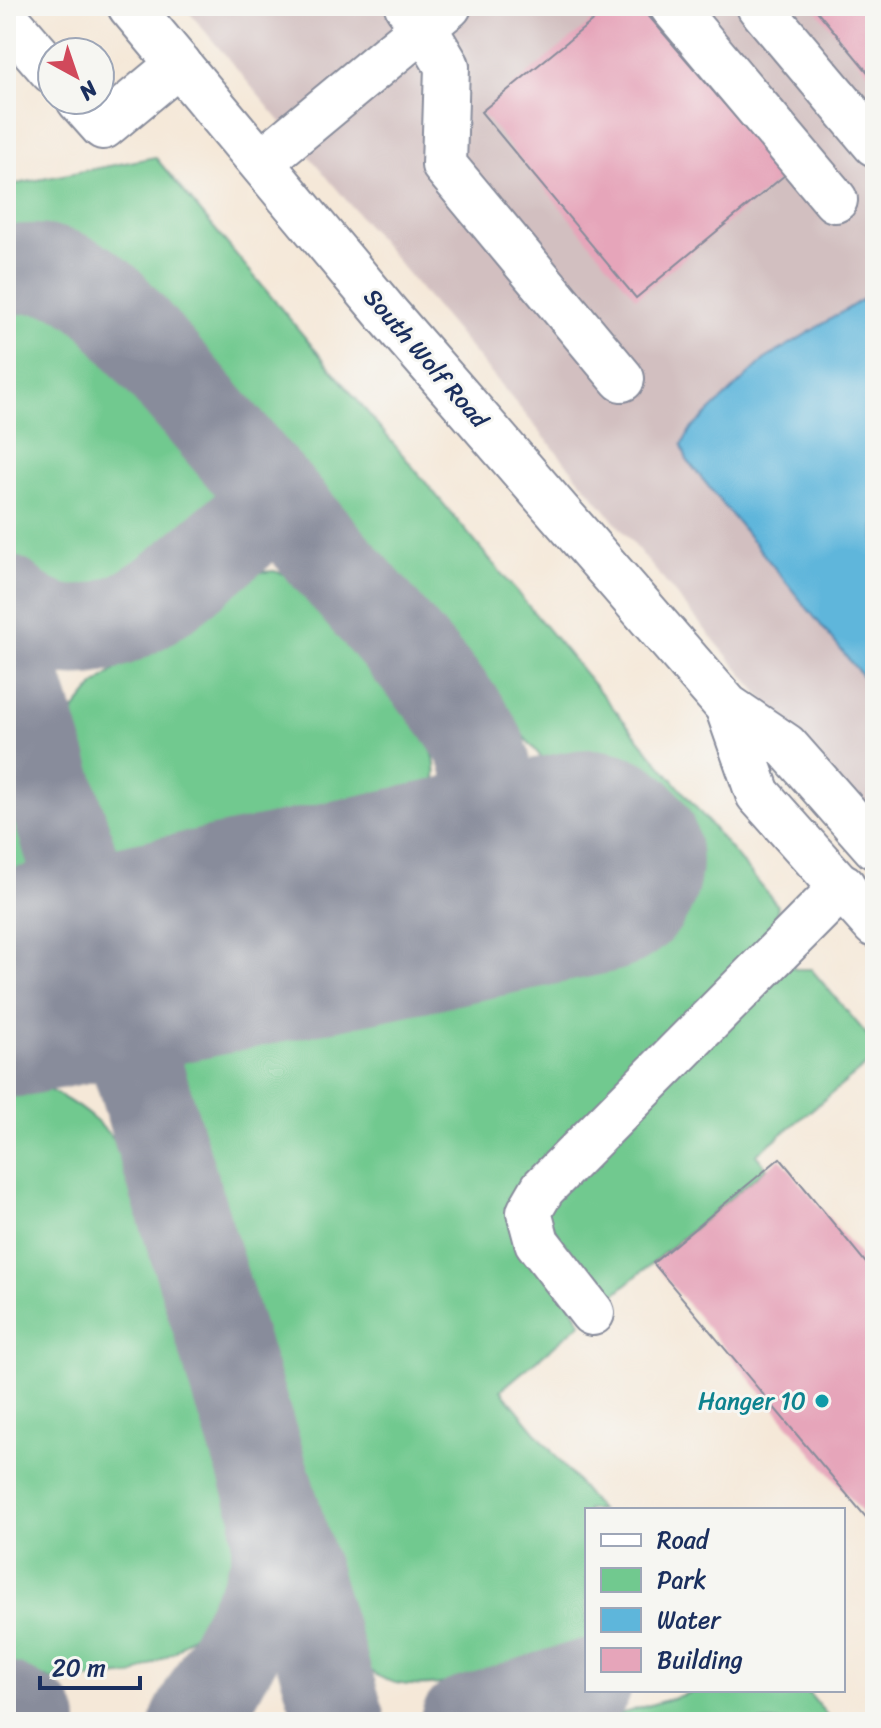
<svg xmlns="http://www.w3.org/2000/svg" width="881" height="1728" font-family="Sriracha,sans-serif">
<style>
.industrial{fill:#d2bfc0}
.green{fill:#71c98f;stroke:#467c76;stroke-width:2}
.water{fill:#5eb6db;stroke:#3c729c;stroke-width:2}
.lines{fill:none;stroke-linecap:round;stroke-linejoin:round}
.taxiway{stroke:#888c9b;stroke-width:90}
.runway{stroke:#888c9b;stroke-width:226}
.building{fill:#e6a5ba}
.minor-casing{stroke:#888c9b;stroke-width:48}
.major-casing{stroke:#888c9b;stroke-width:48}
.minor{stroke:#fff;stroke-width:44}
.major{stroke:#fff;stroke-width:44}
.culture-dot{fill:#0f9aa8;stroke:#f6f6f2;stroke-width:3}
.labels{text-anchor:middle;stroke-width:6;stroke-linejoin:round;paint-order:stroke}
.street-label{font-size:24px;fill:#1b2f5e;stroke:#f6f6f2}
.culture-label{font-size:24px;fill:#0d838f;stroke:#f6f6f2;text-anchor:end}
</style>
<rect width="100%" height="100%" fill="#f6f6f2"/>
<filter id="ink" filterUnits="userSpaceOnUse"><feTurbulence type="fractalNoise" baseFrequency=".0125" numOctaves="2"/><feDisplacementMap in="SourceGraphic" scale="16" xChannelSelector="R" yChannelSelector="G"/><feConvolveMatrix kernelMatrix="1 2 1 2 8 2 1 2 1" color-interpolation-filters="sRGB"/></filter>
<filter id="wash" filterUnits="userSpaceOnUse"><feTurbulence type="fractalNoise" baseFrequency=".006" numOctaves="4" result="noise"/><feDisplacementMap in="SourceGraphic" scale="32" xChannelSelector="R" yChannelSelector="G"/><feGaussianBlur stdDeviation="1.8" result="paint"/><feColorMatrix in="noise" values="0 0 0 0 0 0 0 0 0 0 0 0 0 0 0 0 0 1.4 0 .05"/><feComposite in="paint" operator="in"/></filter>
<g filter="url(#wash)">
<rect width="100%" height="100%" fill="#f5e8d8"/>
<path class="industrial" d="M184 6H875V817L805 749Z"/>
<path class="green" d="M155 157 778 906 772 939 513 1196 581 1323 501 1390 600 1510H587V1641C534 1657 427 1706 378 1676 362 1666 353 1648 344 1632L158 1039 166 1020 181 1005 603 913 580 803 137 280C90 241 67 232 6 240V186Z
M25 296 52 299 76 311 214 479 219 499 213 520 126 587 82 598 41 587 10 563 6 553V300Z
M274 571 297 578C326 613 426 720 434 758 442 799 415 829 380 843L135 897 107 869 88 826 67 751 75 709 94 686 238 574Z
M6 738C16 772 44 834 38 868 34 886 19 902 6 914Z
M788 960 795 969H811L875 1044V1058L756 1155 767 1168 605 1302 583 1282 541 1204Z
M6 1072C82 1098 121 1133 155 1206L247 1508 239 1563 208 1620 176 1651 133 1675 58 1681 24 1673 6 1663Z
M699 1690H806L833 1722H594Z"/>
<path class="water" d="M865 298 875 303V692L687 460 682 445 690 430 764 360Z"/>
<g class="lines">
<path class="taxiway" d="M6 271C50 263 80 276 111 305L445 694C475 735 497 758 484 812 480 826 473 845 463 856 447 872 392 896 370 908
M6 600C91 679 175 585 240 532
M6 645 341 1722
M78 877C68 936 53 948 8 985L66 1003 109 1026 133 1055
M6 1707 33 1722
M196 1722 265 1594 276 1565V1512
M465 1722 587 1684"/>
<path class="runway" d="M6 985 589 862"/>
</g>
<g id="blocks">
<path class="building" d="M611 6H640L785 175 636 298 481 112Z
M813 6H875V81Z
M780 1158 875 1274V1528L653 1263Z"/>
</g>
</g>
<g filter="url(#ink)">
<use href="#blocks" fill-opacity="0" stroke="#888c9b" stroke-width="2"/>
<g class="lines">
<g class="minor-casing">
<path id="minor" d="M407 6 424 27 447 66 444 165 622 379
M672 6 835 200
M759 6 875 144
M6 18 52 71
M79 100 103 127 179 64
M261 162 449 6
M592 1313 537 1242 529 1212 543 1188 843 886"/>
</g>
<g class="major-casing">
<path id="major" d="M130 6 387 314 727 706 786 746 875 847
M727 706 758 794 875 925"/>
</g>
<use href="#minor" class="minor"/>
<use href="#major" class="major"/>
</g>
</g>
<circle class="culture-dot" cx="822" cy="1401" r="8"/>
<g class="labels">
<g class="street-label">
<text transform="translate(426 358) rotate(49)" y="8">South Wolf Road</text>
</g>
<g class="culture-label">
<text x="806" y="1409">Hanger 10</text>
</g>
</g>
<rect width="881" height="1728" fill="none" stroke="#f6f6f2" stroke-width="32"/>
<rect x="585" y="1508" width="260" height="184" fill="#f6f6f2" stroke="#9ea6b7" stroke-width="2"/>
<rect x="601" y="1534" width="40" height="12" fill="#ffffff" stroke="#9ea6b7" stroke-width="2"/>
<text x="657" y="1548" font-size="24" fill="#1b2f5e">Road</text>
<rect x="601" y="1568" width="40" height="24" fill="#71c98f" stroke="#9ea6b7" stroke-width="2"/>
<text x="657" y="1588" font-size="24" fill="#1b2f5e">Park</text>
<rect x="601" y="1608" width="40" height="24" fill="#5eb6db" stroke="#9ea6b7" stroke-width="2"/>
<text x="657" y="1628" font-size="24" fill="#1b2f5e">Water</text>
<rect x="601" y="1648" width="40" height="24" fill="#e6a5ba" stroke="#9ea6b7" stroke-width="2"/>
<text x="657" y="1668" font-size="24" fill="#1b2f5e">Building</text>
<g transform="translate(76 76) rotate(140)"><circle r="38" fill="#f6f6f2" stroke="#9ea6b7" stroke-width="2"/>
<path d="M0-6L14 30L0 20L-14 30Z" fill="#d1495b"/>
<text y="-12" font-size="22" font-weight="bold" text-anchor="middle" fill="#1b2f5e">N</text>
</g>
<path d="M40 1676v12h100v-12" fill="none" stroke="#1b2f5e" stroke-width="4"/>
<text x="52" y="1676" font-size="24" fill="#1b2f5e" stroke="#f6f6f2" stroke-width="6" paint-order="stroke">20 m</text>
</svg>
